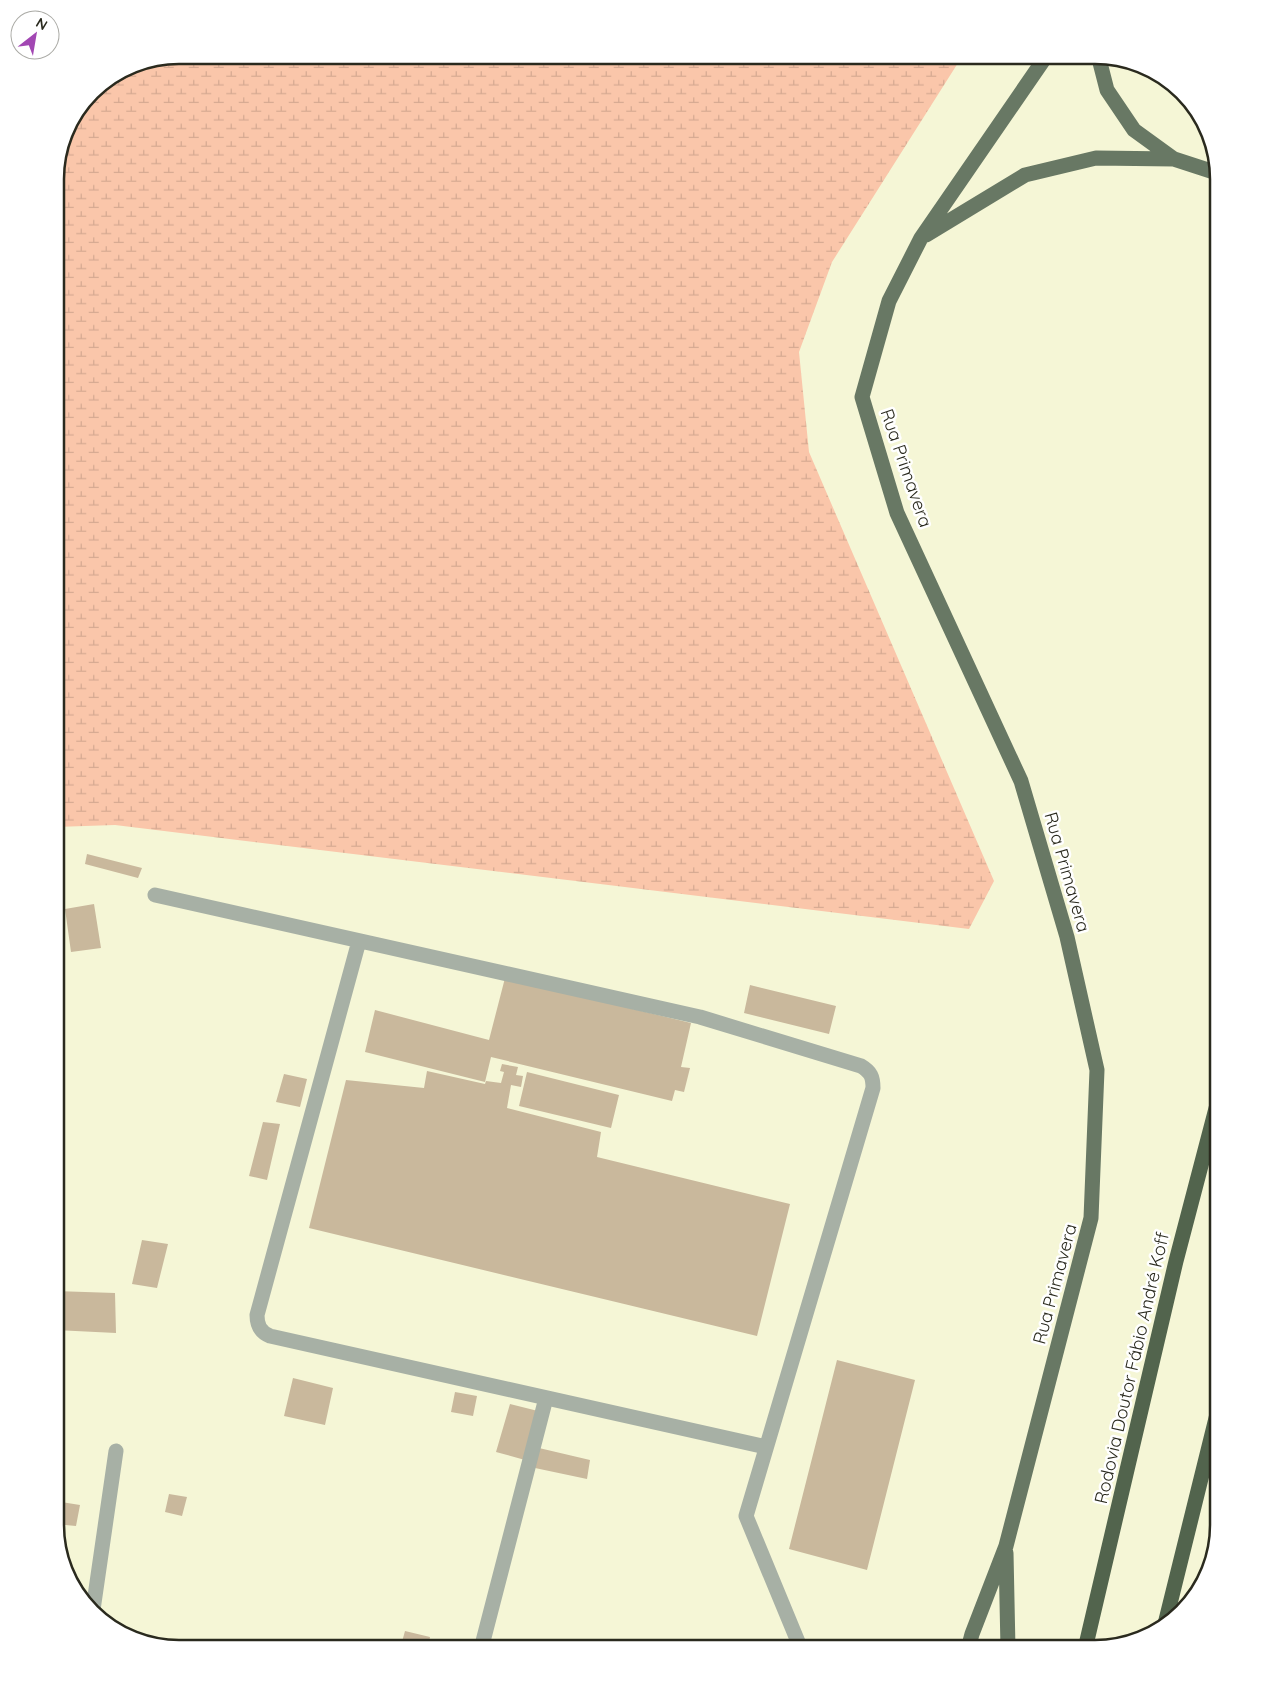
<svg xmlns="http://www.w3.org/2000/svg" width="1274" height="1704" font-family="Quicksand,sans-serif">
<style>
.wetland{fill:url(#wetland-marsh)}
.water{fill:url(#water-rules)}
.building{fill:#c9b89c}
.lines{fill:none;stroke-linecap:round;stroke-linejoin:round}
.minor{stroke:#a7b0a5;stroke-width:15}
.major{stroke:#687864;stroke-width:15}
.highway{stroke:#52644d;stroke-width:15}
.labels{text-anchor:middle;stroke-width:5;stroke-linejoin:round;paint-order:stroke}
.street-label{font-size:18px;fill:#2a2a1e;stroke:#fff}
.rim{fill:none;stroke:#2a2a1e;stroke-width:2.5}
</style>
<defs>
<pattern id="wetland-marsh" width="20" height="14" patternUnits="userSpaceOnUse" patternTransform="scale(1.25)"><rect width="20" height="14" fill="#fac6aa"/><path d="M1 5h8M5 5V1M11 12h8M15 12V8" fill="none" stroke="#d6aa92"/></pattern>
<pattern id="water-rules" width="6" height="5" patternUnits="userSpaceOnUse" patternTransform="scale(1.25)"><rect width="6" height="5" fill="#98dcc1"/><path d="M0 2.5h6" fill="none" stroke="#83bda5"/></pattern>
</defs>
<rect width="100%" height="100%" fill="#f5f6d6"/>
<path class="wetland" d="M178 55H963L832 262 799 352 809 452 994 881 969 929 115 825 55 827V170L68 124 97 86 131 64Z"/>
<path class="water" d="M55 1274 63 1347 55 1412Z"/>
<path class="building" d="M87 854 142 868 138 878 85 864Z
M94 904 101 948 71 952 65 909Z
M505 978 691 1023 681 1067 690 1068 684 1092 675 1090 672 1101 491 1057 485 1082 365 1052 375 1010 489 1040Z
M750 985 836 1006 829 1034 744 1013Z
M502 1064 518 1067 516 1075 523 1076 521 1087 511 1085 507 1108 601 1132 597 1157 790 1204 757 1336 309 1228 346 1080 424 1088 427 1071 485 1084 486 1081 501 1083 504 1072 500 1071Z
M527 1072 619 1095 611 1128 519 1106Z
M284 1074 307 1079 300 1107 276 1102Z
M263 1122 280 1124 267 1180 249 1176Z
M142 1240 168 1244 157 1288 132 1284Z
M55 1291 115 1293 116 1333 55 1330Z
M837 1360 915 1380 867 1570 789 1549Z
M293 1378 333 1388 325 1425 284 1416Z
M455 1392 477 1396 473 1416 451 1412Z
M510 1404 538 1411 525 1460 496 1452Z
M539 1448 590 1460 587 1479 535 1468Z
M169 1494 187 1497 182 1516 165 1512Z
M55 1501 80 1505 76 1526 55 1524Z
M405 1631 430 1637 428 1649H400Z"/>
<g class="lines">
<path class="minor" d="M155 895 700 1017 861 1066C871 1072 873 1077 873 1088L746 1516 801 1649
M359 941 257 1315C257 1325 260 1332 270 1336L766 1447
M93 1610 116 1451
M481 1649 546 1398"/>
<path class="major" d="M1098 55 1107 90 1134 130 1174 159 1217 173
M926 235 1025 175 1096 158 1174 159
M1006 1553 1008 1649
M968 1649 972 1634 1006 1546 1091 1218 1097 1070 1067 937 1021 781 897 513 862 397 889 301 921 238 1047 55"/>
<path class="highway" d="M1164 1628 1219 1406
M1085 1649 1176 1261 1219 1097"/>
</g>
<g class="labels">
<g class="street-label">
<text transform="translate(906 468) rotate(71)" y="6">Rua Primavera</text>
<text transform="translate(1067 872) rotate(74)" y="6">Rua Primavera</text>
<text transform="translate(1055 1284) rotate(-75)" y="6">Rua Primavera</text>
<text transform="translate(1132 1368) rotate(-77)" y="6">Rodovia Doutor Fábio André Koff</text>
</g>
</g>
<path d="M0 0H1274V1704H0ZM179 64H1095A115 115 0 0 1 1210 179V1525A115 115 0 0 1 1095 1640H179A115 115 0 0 1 64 1525V179A115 115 0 0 1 179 64Z" fill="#fff" fill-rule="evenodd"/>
<path class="rim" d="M179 64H1095A115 115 0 0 1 1210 179V1525A115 115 0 0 1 1095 1640H179A115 115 0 0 1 64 1525V179A115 115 0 0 1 179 64Z"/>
<g transform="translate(35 35) rotate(31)"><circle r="24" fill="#ffffff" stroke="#aaaaa5"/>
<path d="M0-4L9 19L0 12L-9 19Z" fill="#a247b3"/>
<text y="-8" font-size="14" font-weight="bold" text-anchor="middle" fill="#2a2a1e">N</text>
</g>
</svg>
